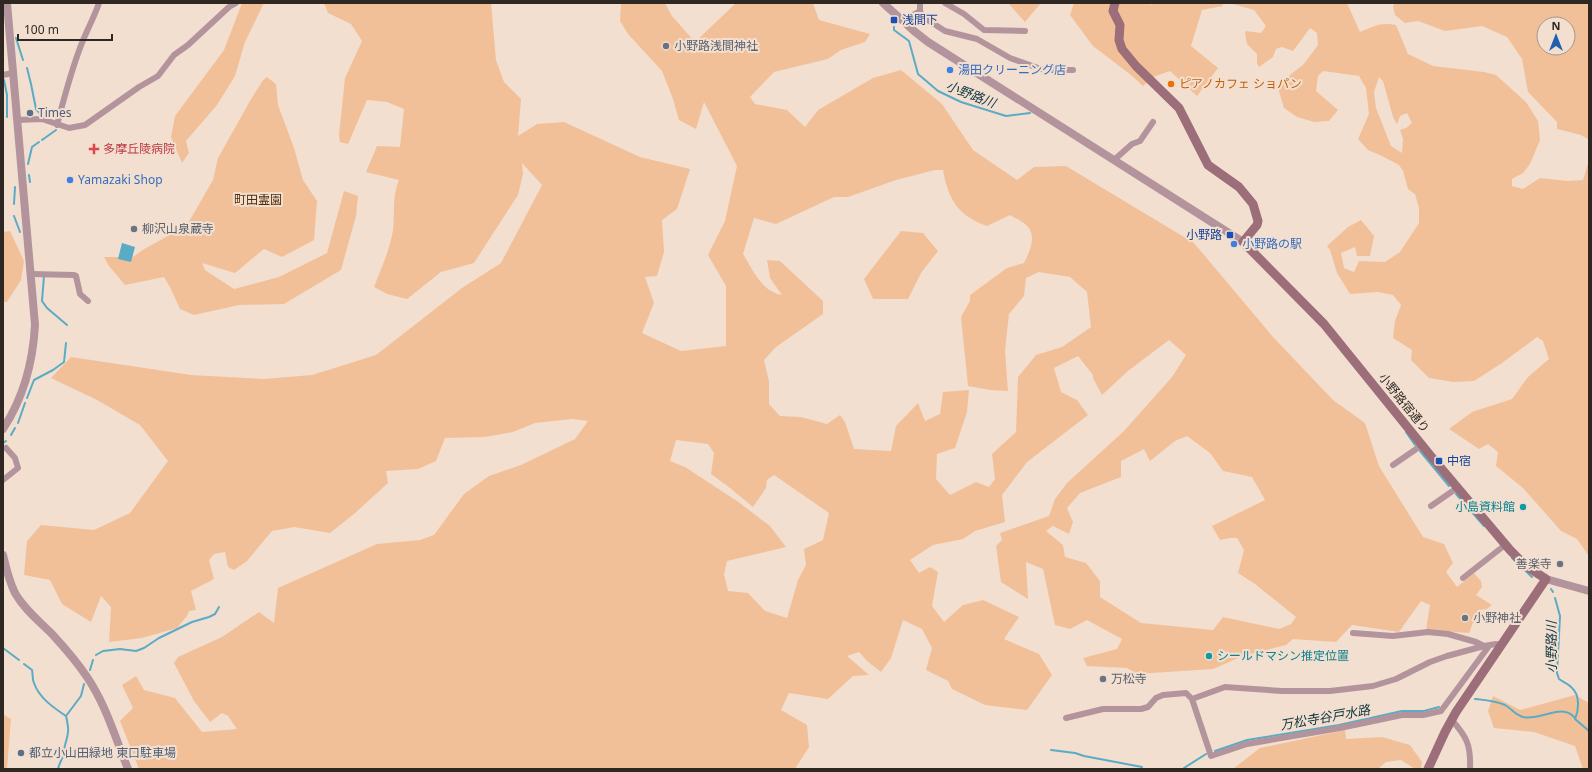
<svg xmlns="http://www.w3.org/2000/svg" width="1592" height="772" font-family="'Noto Sans','Noto Sans JP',sans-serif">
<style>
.green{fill:#f2c098;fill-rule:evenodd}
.water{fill:#5aabc5}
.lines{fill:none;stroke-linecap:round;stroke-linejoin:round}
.stream{stroke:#5aabc5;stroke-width:2}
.minor{stroke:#b4949c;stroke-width:6}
.tertiary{stroke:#b4949c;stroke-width:8}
.secondary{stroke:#9b6e7a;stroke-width:9}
.transit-dot{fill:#1a4fb4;stroke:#f2dfd0;stroke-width:1.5}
.worship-dot{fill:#6b7280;stroke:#f2dfd0;stroke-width:1.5}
.shop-dot{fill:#3f7fe0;stroke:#f2dfd0;stroke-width:1.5}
.food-dot{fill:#e8710a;stroke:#f2dfd0;stroke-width:1.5}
.service-dot{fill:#5c6f8a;stroke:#f2dfd0;stroke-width:1.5}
.health-dot{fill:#e0444e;stroke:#f2dfd0;stroke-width:1.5}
.culture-dot{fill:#0f9aa8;stroke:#f2dfd0;stroke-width:1.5}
.labels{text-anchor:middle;stroke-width:4;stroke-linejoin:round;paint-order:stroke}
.transit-label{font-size:12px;fill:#164399;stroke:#f2dfd0;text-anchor:start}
.worship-label{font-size:12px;fill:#5b616d;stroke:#f2dfd0;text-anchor:start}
.shop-label{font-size:12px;fill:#366cbe;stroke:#f2dfd0;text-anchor:start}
.food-label{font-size:12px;fill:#c56008;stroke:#f2dfd0;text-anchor:start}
.service-label{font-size:12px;fill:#4e5e75;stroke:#f2dfd0;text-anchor:start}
.health-label{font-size:12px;fill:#be3a42;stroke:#f2dfd0;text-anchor:start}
.park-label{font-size:12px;fill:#512d0a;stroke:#f2dfd0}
.street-label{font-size:12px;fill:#2f2822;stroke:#f2dfd0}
.culture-label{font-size:12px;fill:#0d838f;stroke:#f2dfd0;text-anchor:end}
.water-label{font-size:13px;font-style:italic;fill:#0f3641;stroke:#f2dfd0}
</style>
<rect width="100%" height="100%" fill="#f2dfd0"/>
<path class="green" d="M242 3H264L245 42 235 76 217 105 186 141 189 153 182 163 171 137 175 116 224 50Z
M324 3H491L496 60 504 82 521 99 518 136 537 124 564 122 640 157 690 169 677 209 662 220 664 252 657 276 645 277 654 303 642 333 681 351 726 346V286L708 255 725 221 737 166 704 102 696 129 679 120 673 99 662 71 628 34 620 21 621 3H665L672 16 695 42 736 3H813L819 20 870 34 865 42 841 50 828 59 774 72 750 97 755 104 787 110 805 127 818 110 873 78 901 70 942 104 973 150 1017 180 1034 167 1066 166 1194 243 1273 337 1333 400 1365 423 1379 466 1423 537 1444 544 1453 563 1446 572 1457 587 1474 573 1481 581 1482 587 1476 595 1492 605 1487 609 1478 610 1469 633 1426 630 1430 605 1421 601 1399 632 1352 625 1336 642 1293 639 1286 645 1243 656 1213 669 1137 674 1127 668 1087 666 1083 658 1117 649 1122 639 1087 620 1070 629 1055 625 1043 569 1026 562 1028 599 1001 582 996 546 1002 540 1000 533 1049 516 1055 499 1067 483 1124 431 1172 377 1186 355 1169 340 1128 371 1102 395 1093 378V375L1078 356 1054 368 1061 392 1077 400 1088 415 1027 462 1002 495 1005 522 975 531 963 539 933 545 910 560 919 573 930 567 938 572 932 606 944 622 963 605 983 600 1019 617 1004 639 1039 654 1052 675 1027 710 985 705 952 689 948 681 926 670 932 648 922 629 903 620 891 658 881 672 867 661 859 652 847 656 869 675 853 676 828 699 789 693 781 710 807 725 809 747 795 769H139L120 721 133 708 122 685 136 676 144 690 175 698 202 732 237 729 228 716 222 713 210 722 194 701 174 663 178 657 222 637 259 612 274 623 278 588 377 544 420 540 434 535 464 494 489 476 521 465 575 439 588 421 572 419 535 423 513 432 485 437 445 438 436 461 418 469 386 471 388 483 354 514 330 533 294 527 272 531 247 561 234 570 228 567 225 552 214 554 209 560 214 579 191 591 196 610 189 611 187 616 177 628 142 638 109 642 111 607 101 596 91 622 62 604 50 580 24 575 27 541 41 525 94 530 130 513 168 461 140 425 97 400 51 378 71 357 191 375 264 379 312 375 376 355 462 288 501 263 542 185 522 163 523 174 518 195 474 263 441 272 407 299 387 294 374 287C381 269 390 249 393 230 395 213 392 196 399 180L366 172 377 146 400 147 404 109 387 102 367 100 348 144 340 142 339 135 345 78 362 41 351 24 328 13ZM935 170H943C948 199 958 216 987 226L1010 215C1015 218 1022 221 1026 225 1038 235 1029 253 1024 263L1007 268 970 295V301L961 317 968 386 990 390 1008 391 1005 351 1009 314 1024 296 1026 278 1039 272 1070 277 1087 292 1091 327 1062 347 1036 355 1018 377 1016 432 992 454 995 479 989 487 976 482 950 495 936 479 937 454 955 448 967 412 969 390 943 392 940 414 925 421 918 403 896 426 891 451 854 449 845 422 840 415 827 424 801 417 780 416 769 404V381L764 360 776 347 823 314V301L780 261 767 260 770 278 782 295C762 292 753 270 743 254L754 218 776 224 834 197H848L896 180ZM1187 436 1210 453 1223 471 1252 477 1265 500 1212 526 1220 540 1230 538H1237L1244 550 1238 573 1255 584 1296 617 1291 624 1279 629 1223 617 1213 630 1141 623 1100 597V581L1086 563 1065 557 1063 545 1046 531 1053 526 1069 534 1073 522 1067 508 1080 493 1121 477V461L1144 449 1150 461 1175 441ZM676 440 708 444 714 453 711 474 730 488 753 507 766 488 767 480 774 475 829 513 823 540 804 549 806 565 798 580 787 618 765 611 748 593 728 591 724 574 727 561 786 547 770 526 737 501 685 467 670 461Z
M1008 3H1041L1025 22Z
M1074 3H1149L1151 5 1153 3H1222L1223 6 1202 10 1191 46 1218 68 1197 96 1170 71 1153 77 1143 86 1131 75 1093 46 1070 15Z
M1229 3H1347L1360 32C1375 26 1380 22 1396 25L1408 54 1433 66 1484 72 1496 75 1526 102 1538 121 1540 140 1530 164 1523 173 1512 179V186L1523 189 1540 178 1568 181 1583 180 1589 160V556L1577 539 1561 531 1523 488 1496 466 1498 452 1488 444 1479 449 1449 429 1472 412 1512 399 1528 377 1549 359 1543 341 1537 337 1502 363 1474 381 1453 382 1429 378 1411 360 1412 350 1393 338 1395 321 1401 305 1393 295 1378 292 1350 294 1337 273 1330 250 1327 246 1348 227 1361 220 1374 236 1370 256H1357L1355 247 1341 253 1344 268 1354 272 1359 261 1385 262 1400 252 1419 223V208L1415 194 1408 189 1403 171 1399 165 1382 156 1368 150 1358 139 1369 114 1366 88 1359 76 1323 71 1318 76 1316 91 1338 110 1329 121 1314 122 1297 117 1284 108 1278 88 1291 74 1303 65 1318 45 1317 33 1310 28 1293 51 1282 47 1276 49 1273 57 1259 67 1257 63V54L1247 44 1245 33 1246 31 1261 33 1266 26 1254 10ZM1379 77 1383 81 1393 117 1397 124 1400 116 1407 113 1412 123 1406 128 1400 130 1403 139 1402 153 1391 146 1376 108 1374 92Z
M1395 3H1589V140L1581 135 1557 129V122L1528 92 1522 59 1507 37 1482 26 1445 31 1418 21 1405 23 1395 15 1393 6ZM1544 24H1568V48H1544Z
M267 77 276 84 278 105 294 148 303 180 317 201 314 240 282 257 264 249 235 273 202 263 205 270 234 289 279 277 327 253 344 191 358 196 356 216 341 270 284 304 239 305 194 315 180 309 170 287 164 277 125 285 109 266 104 257H133L141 251 187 225 213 180 218 158 250 101 263 80Z
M10 231 24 261 21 280 7 302H3V232Z
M901 231 923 233 938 251 921 273 908 299H873L864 279Z
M1575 695 1589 703V769H1583L1575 746 1534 732 1494 728 1488 711 1493 696 1520 710Z
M3 714 11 719 7 769H3Z
M1345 730 1346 739 1382 737 1410 745 1422 762 1421 769H1415L1401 760 1386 762 1378 769H1233L1260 748Z"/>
<path class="water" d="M122 243 135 247 131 262 118 259Z"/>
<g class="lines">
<path class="stream" d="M894 27V30L909 41 918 74 938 91 961 102 1006 116 1030 113
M16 38 23 60
M27 68 31 84 36 109 42 116
M4 80 7 95V117
M42 140 56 130
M28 164 32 147 39 142
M29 175 30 182
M14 204 15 187
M14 216 20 232
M44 276 42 301 47 308 67 325
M27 398 34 380 53 370 64 362 66 343
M18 423 25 403
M1406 432 1415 445
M11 435 15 428
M3 443 6 441
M1420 451 1449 486
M1456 494 1484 526
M1512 558 1532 577
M1551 589 1553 592
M1555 598 1560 616 1557 673 1559 679C1563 682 1569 684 1572 688 1580 695 1579 710 1575 719L1589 731
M3 648 19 660
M96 655 103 651 120 649 136 651 144 648 159 638 192 622 209 617 215 614 219 607
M24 664 32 670C33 674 32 679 34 683 39 698 54 708 66 716 69 729 69 732 65 745 64 748 65 751 64 754 62 759 59 764 58 769
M90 670 93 660
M1475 699C1485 700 1496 701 1505 705 1512 709 1515 715 1523 717 1541 721 1562 702 1575 718
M66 716 81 696 84 684
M1051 750 1075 753 1084 756 1142 767
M1215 751 1247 740 1339 725 1402 711H1424L1439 707
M1184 768 1206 754
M1150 769H1151"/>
<path class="minor" d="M945 3 964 14 984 30 1025 31
M920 11 923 17 945 31 977 39 1010 58 1041 69 1052 70H1073
M902 21 920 11V3
M3 75 13 73
M17 120 42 119 69 128 85 125 139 87 158 76 174 55 188 45 229 7 236 3
M57 125C65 95 72 66 84 38 89 26 95 15 99 3H98
M1114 160 1132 144 1140 141 1153 122
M31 274 74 275 76 276 80 294 88 301
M1393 465 1422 445
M3 480 18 468 15 458 6 448
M1431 506 1457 488
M1463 578 1505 545
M1353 633 1393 636 1428 632 1448 634 1476 642 1484 646
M1192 699 1225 687 1282 691H1330L1373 686 1396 679 1430 662 1447 656 1484 646 1496 644 1500 645
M1066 718 1103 709H1141L1148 707 1156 698 1163 695 1186 693 1192 699 1211 756 1247 744 1340 728 1402 715H1423L1441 711 1489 646
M1451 719C1467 737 1471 745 1470 769"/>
<path class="tertiary" d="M883 3 914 31 928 42 1243 242
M3 429C24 397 33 362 35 325L7 3
M3 555C6 568 9 581 15 593 24 609 39 621 52 634 64 647 77 662 87 677 106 705 115 737 128 769
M1546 579 1589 591"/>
<path class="secondary" d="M1115 3 1113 11 1120 25 1119 40 1122 49 1136 66 1179 108 1208 165 1239 187 1253 204 1258 221 1257 225 1243 242 1324 324 1430 455 1510 550 1526 566 1546 579 1456 712 1445 732 1428 769"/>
</g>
<g class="transit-dot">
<rect x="890" y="16" width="8" height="8" rx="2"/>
<rect x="1226" y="231" width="8" height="8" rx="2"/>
<rect x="1435" y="457" width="8" height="8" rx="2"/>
</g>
<g class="worship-dot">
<circle cx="666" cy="46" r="4"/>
<circle cx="134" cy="229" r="4"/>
<circle cx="1560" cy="564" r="4"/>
<circle cx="1465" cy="618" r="4"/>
<circle cx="1103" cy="679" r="4"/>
</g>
<g class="shop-dot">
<circle cx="950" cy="70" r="4"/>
<circle cx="70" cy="180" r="4"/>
<circle cx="1234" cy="244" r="4"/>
</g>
<circle class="food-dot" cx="1171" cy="84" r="4"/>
<g class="service-dot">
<circle cx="30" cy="113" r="4"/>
<circle cx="21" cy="753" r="4"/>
</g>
<path class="health-dot" d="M92 143h4v4h4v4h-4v4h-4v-4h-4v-4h4z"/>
<g class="culture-dot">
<circle cx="1523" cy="507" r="4"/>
<circle cx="1209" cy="656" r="4"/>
</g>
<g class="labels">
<g class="transit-label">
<text x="902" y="24">浅間下</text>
<text x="1222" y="239" text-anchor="end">小野路</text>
<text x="1447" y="465">中宿</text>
</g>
<g class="worship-label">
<text x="674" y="50">小野路浅間神社</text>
<text x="142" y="233">柳沢山泉蔵寺</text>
<text x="1552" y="568" text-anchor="end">善楽寺</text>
<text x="1473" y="622">小野神社</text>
<text x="1111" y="683">万松寺</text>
</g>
<g class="shop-label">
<text x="958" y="74">湯田クリーニング店</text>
<text x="78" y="184">Yamazaki Shop</text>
<text x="1242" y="248">小野路の駅</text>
</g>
<g class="food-label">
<text x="1179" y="88">ピアノカフェ ショパン</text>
</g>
<g class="service-label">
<text x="38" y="117">Times</text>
<text x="29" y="757">都立小山田緑地 東口駐車場</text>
</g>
<g class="health-label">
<text x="103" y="153">多摩丘陵病院</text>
</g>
<g class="park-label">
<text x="258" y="204">町田霊園</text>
</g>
<g class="street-label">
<text transform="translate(1404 403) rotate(51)" y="4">小野路宿通り</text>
</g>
<g class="culture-label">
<text x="1515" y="511">小島資料館</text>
<text x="1217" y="660" text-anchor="start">シールドマシン推定位置</text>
</g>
<g class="water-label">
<text transform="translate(971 94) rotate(21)" y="5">小野路川</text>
<text transform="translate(1551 647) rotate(-90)" y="5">小野路川</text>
<text transform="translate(1325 717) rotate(-10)" y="5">万松寺谷戸水路</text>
</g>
</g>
<rect width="1592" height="772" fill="none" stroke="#2f2822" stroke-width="8"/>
<g transform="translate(1556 36)"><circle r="19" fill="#f2dfd0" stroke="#a4968a"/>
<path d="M0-3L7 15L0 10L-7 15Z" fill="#2060b1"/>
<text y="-6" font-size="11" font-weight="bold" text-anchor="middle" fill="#2f2822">N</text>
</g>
<path d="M18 34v6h94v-6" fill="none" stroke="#2f2822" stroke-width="2"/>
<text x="24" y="34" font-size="12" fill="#2f2822" stroke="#f2dfd0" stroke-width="3" paint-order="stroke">100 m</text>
</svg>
